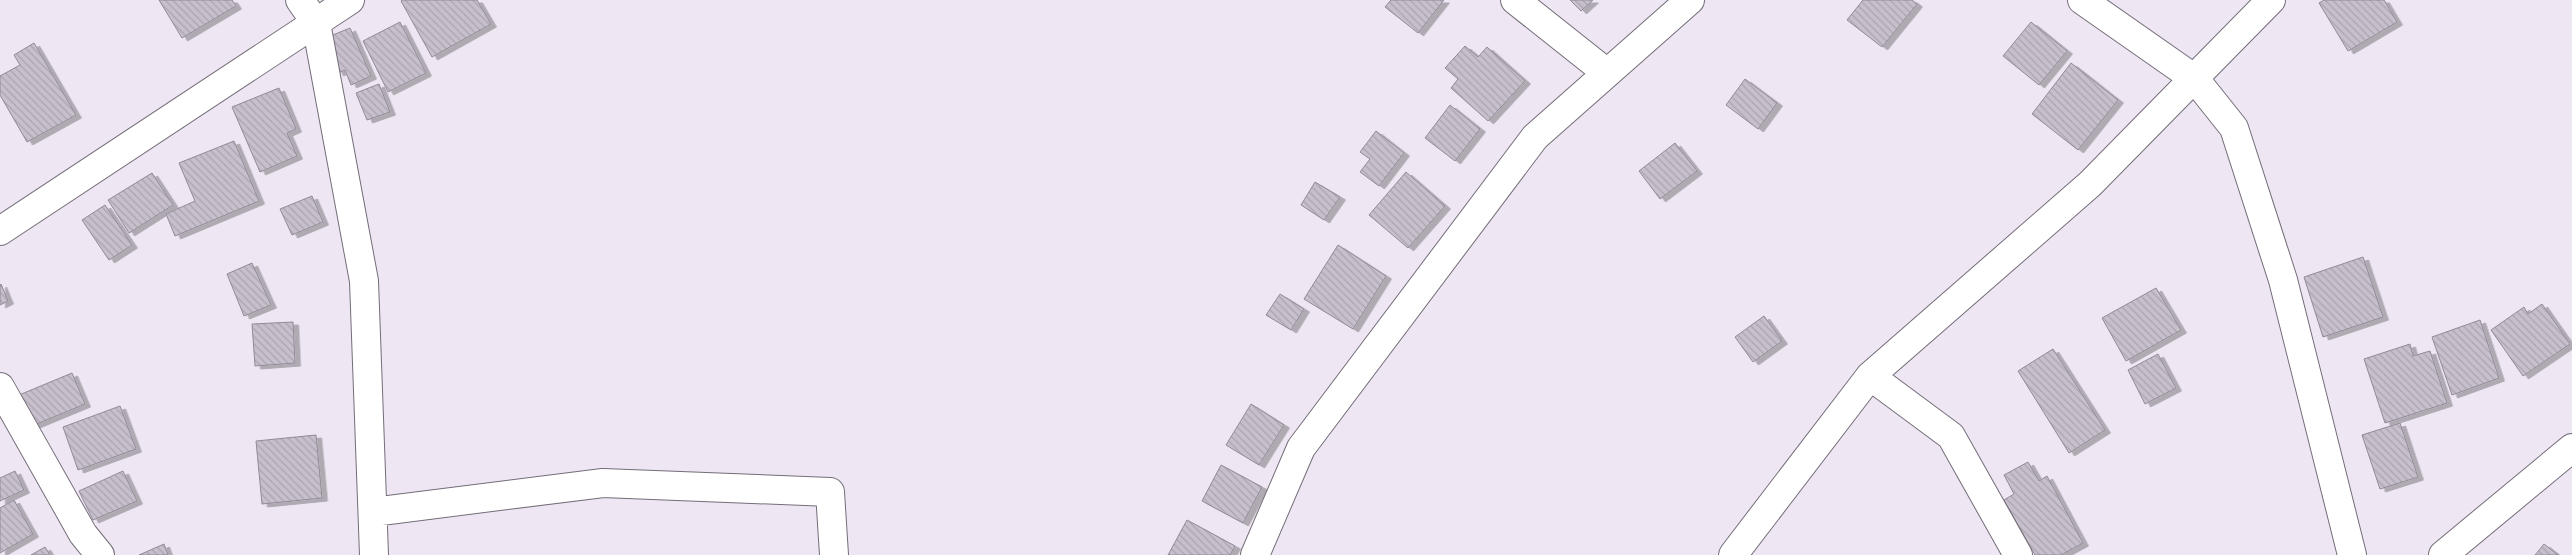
<svg xmlns="http://www.w3.org/2000/svg" width="2572" height="555" font-family="Lato,sans-serif">
<style>
.building{fill:url(#building-back-hatch);stroke:#928a96;filter:url(#shadow)}
.lines{fill:none;stroke-linecap:round;stroke-linejoin:round}
.minor-casing{stroke:#746d78;stroke-width:30}
.minor{stroke:#fff;stroke-width:28}
</style>
<defs>
<pattern id="building-back-hatch" width="6" height="6" patternUnits="userSpaceOnUse" patternTransform="scale(1.25)"><rect width="6" height="6" fill="#c8bfcc"/><path d="M-1 5l2 2M0 0l6 6M5-1l2 2" fill="none" stroke="#aba4af"/></pattern>
<filter id="shadow"><feDropShadow dx="5.5" dy="3" stdDeviation="0" flood-color="#0004"/></filter>
</defs>
<rect width="100%" height="100%" fill="#efe6f3"/>
<path class="building" d="M159 0H232L236 6 182 38Z
M402 0H477L491 24 432 57 401 1Z
M1391 0H1444L1418 33 1385 7Z
M1570 0H1593L1581 11Z
M1863 0H1912L1917 4 1882 47 1847 20Z
M2324 0H2384L2397 22 2348 51 2319 3Z
M400 22 426 73 388 92 363 41Z
M2031 22 2067 51 2039 85 2003 56Z
M350 28 371 76 351 85 345 70 338 73 323 39Z
M34 43 76 115 27 142 0 95V76L20 65 14 55Z
M1465 46 1478 57 1487 47 1525 81 1488 121 1451 88 1458 79 1445 68Z
M2071 63 2118 100 2078 150 2032 114Z
M1745 79 1777 103 1758 129 1726 105Z
M379 84 390 112 367 120 356 93Z
M279 88 296 129 287 133 297 156 260 172 232 107Z
M1450 105 1480 129 1455 161 1425 138Z
M1376 131 1404 153 1379 186 1360 172 1370 159 1360 152Z
M234 141 259 201 175 236 166 214 195 201 179 163Z
M1675 143 1697 171 1660 199 1639 171Z
M1406 172 1445 206 1408 248 1369 215Z
M152 173 173 205 129 233 108 200Z
M1315 182 1340 197 1324 220 1301 205Z
M312 196 323 222 292 235 280 209Z
M105 205 132 245 109 260 82 220Z
M1338 245 1386 276 1353 329 1304 299Z
M2363 257 2383 317 2323 337 2304 277Z
M252 263 271 305 244 316 227 274Z
M1 284 8 301 0 305V285Z
M2156 288 2181 330 2126 361 2102 318Z
M1280 294 1304 309 1291 330 1266 315Z
M2542 304 2570 344 2523 376 2491 330 2524 307 2528 314Z
M1764 316 1782 341 1753 362 1735 337Z
M2480 320 2499 378 2452 395 2432 337Z
M293 322 295 363 255 366 252 324Z
M2410 344 2413 356 2430 351 2447 403 2385 423 2364 359Z
M2053 349 2105 430 2069 453 2018 371Z
M2158 354 2176 388 2145 404 2128 370Z
M72 373 85 404 32 426 19 395Z
M1251 404 1284 425 1259 465 1226 445Z
M120 406 136 449 78 470 63 427Z
M2400 423 2418 477 2380 489 2362 435Z
M316 435 322 498 262 504 256 441Z
M2028 462 2039 481 2047 476 2083 543 2061 555H2035L2004 500 2014 494 2004 475Z
M1221 465 1262 487 1243 523 1202 501Z
M15 471 24 490 0 501V478Z
M123 471 137 501 93 520 79 491Z
M14 500 33 534 0 553V508Z
M1187 520 1235 546 1230 555H1168Z
M164 544 168 555H139Z
M2544 544 2558 555H2535Z
M45 547 50 555H31Z"/>
<g class="lines">
<g class="minor-casing">
<path id="minor" d="M300 0 316 23 364 281 374 555
M1515 0 1607 73
M2082 0 2195 79 2234 128 2283 280 2352 555
M0 231 350 0
M1870 376 1951 436 2018 555
M0 387 83 534 100 555
M373 512 603 483 830 492 834 555
M1255 555 1301 448 1535 137 1690 0
M1733 555 1870 376 2090 184 2271 0
M2443 555 2572 448"/>
</g>
<use href="#minor" class="minor"/>
</g>
</svg>
